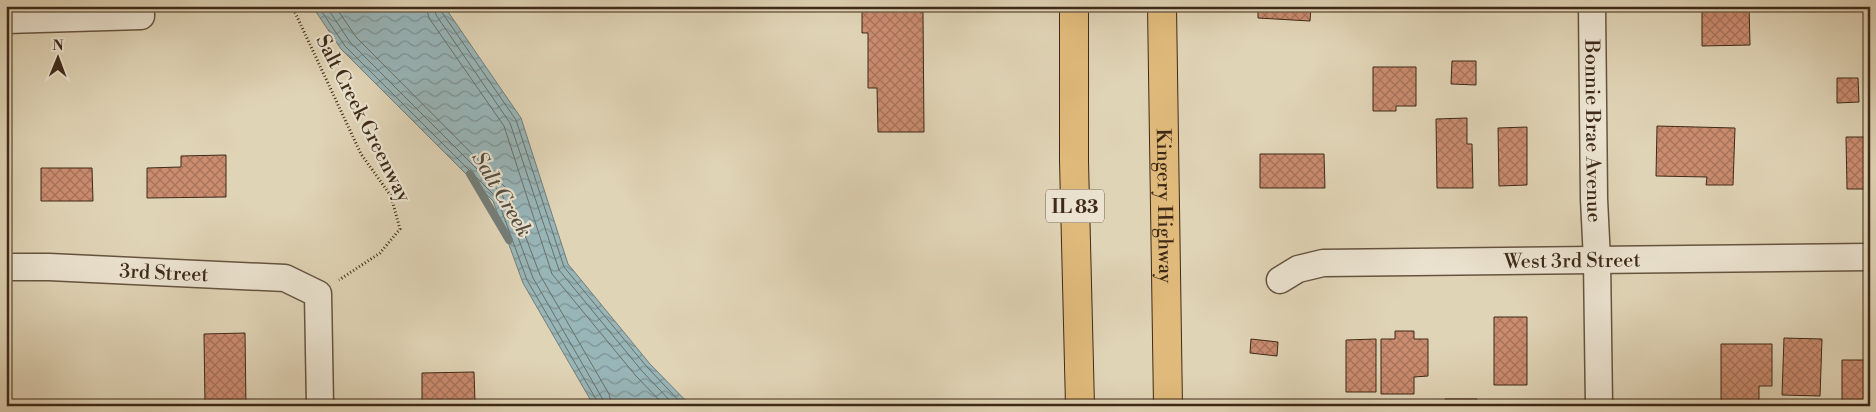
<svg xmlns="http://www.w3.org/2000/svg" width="1876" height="412" font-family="'Libre Bodoni',serif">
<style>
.water{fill:url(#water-waves);stroke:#747d78}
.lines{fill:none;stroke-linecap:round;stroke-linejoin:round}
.shore{stroke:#6b7068;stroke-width:1}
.stream{stroke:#747d78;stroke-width:8}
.building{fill:url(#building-cross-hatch);stroke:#3e2a17}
.minor-casing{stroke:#66543f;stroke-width:29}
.highway-casing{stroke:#3e2a17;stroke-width:30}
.path{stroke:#3e2a17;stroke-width:3;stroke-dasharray:1 2.5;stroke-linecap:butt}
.minor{stroke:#ebe3d0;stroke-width:26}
.highway{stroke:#e0ba7b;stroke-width:28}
.labels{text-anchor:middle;stroke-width:4.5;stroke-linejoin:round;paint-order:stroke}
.shield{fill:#ebe3d0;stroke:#72624e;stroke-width:1}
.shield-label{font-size:19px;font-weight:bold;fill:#3e2a17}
.street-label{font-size:20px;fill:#3e2a17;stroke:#ebe3d0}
.water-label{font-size:21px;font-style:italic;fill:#544d3f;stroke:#ebe3d0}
</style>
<defs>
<pattern id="water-waves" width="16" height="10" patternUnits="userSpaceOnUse" patternTransform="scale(1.25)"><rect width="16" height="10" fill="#98b5b8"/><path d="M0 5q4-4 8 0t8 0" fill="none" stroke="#7d9395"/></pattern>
<pattern id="building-cross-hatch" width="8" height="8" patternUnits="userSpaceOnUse" patternTransform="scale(1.25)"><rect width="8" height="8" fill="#cb8c70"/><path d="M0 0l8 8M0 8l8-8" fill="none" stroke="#a6735b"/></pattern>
</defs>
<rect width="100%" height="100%" fill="#e0d4b6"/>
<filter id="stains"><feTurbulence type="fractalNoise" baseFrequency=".004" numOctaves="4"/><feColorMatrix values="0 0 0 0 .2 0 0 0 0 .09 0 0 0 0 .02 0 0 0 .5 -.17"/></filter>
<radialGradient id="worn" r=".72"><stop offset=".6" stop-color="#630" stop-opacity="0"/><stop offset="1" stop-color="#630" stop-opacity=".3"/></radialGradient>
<path class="water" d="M312 6H444L521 118 568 264 650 364 691 406H594L523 283 493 201 341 49Z"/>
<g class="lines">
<path class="shore" d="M318 6 345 46 497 198 527 280 597 401 598 406
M326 6 350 42 502 194 533 278 602 398 604 406
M335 6 356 37 508 190 540 275 609 394 612 406
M426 6 429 18 504 126 552 274 636 376 665 406
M434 6 436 15 510 123 559 270 642 371 675 406
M440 6 441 11 516 120 564 267 647 367 684 406"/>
<path class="stream" d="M470 174 509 240"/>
</g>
<path class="building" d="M862 6H920V13L923 12 924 132H878L877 88H868V33H862Z
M1258 6H1311L1310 21 1258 18Z
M1702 6H1749L1750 45 1702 46Z
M1452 61H1476V85L1451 84Z
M1373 67H1416V106H1396V111H1373Z
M1837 78H1858L1859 102 1837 103Z
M1467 118V144H1472L1473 188H1437L1436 119Z
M1657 126 1735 128 1733 185H1706L1707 177 1656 176Z
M1527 127V185L1499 186 1498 128Z
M1846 137H1870V189H1847Z
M1260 154H1324L1325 188H1260Z
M226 155V197L147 198V168L181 167V156Z
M41 168H92L93 201H41Z
M1494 317H1527V385H1494Z
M1395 331H1414V339H1428V376L1414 377V394H1381V339H1395Z
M245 333 246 406H205L204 334Z
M1784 338 1822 339 1820 396 1782 395Z
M1251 339 1278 342 1277 356 1250 353Z
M1376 339V392H1346V340Z
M1865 339H1870V406H1842V360H1865Z
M1721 344H1772V386H1759V406H1721Z
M474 372 475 402H455V406H422V373Z
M1445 399H1477V406H1445Z"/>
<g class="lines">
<g class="minor-casing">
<g id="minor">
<path id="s1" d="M1592 6 1594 199 1597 260 1599 406"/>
<path d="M6 20 141 16V6"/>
<path id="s2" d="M6 267H49L285 278 318 294 320 406"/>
<path id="s3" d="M1280 280 1298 269 1323 263 1870 257"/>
</g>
</g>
<g class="highway-casing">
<g id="highway">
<path d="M1074 6V161L1080 406"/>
<path id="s4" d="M1162 6 1168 406"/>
</g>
</g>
<path class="path" d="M292 6 361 154 391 196 400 229 380 253 339 280"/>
<use href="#minor" class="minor"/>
<use href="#highway" class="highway"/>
</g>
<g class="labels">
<rect class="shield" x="1046" y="189.5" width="58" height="33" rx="4"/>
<g class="shield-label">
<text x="1075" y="213">IL 83</text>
</g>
<g class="street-label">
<text transform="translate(364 118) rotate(63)" y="7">Salt Creek Greenway</text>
<text dy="7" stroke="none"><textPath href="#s1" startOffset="125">Bonnie Brae Avenue</textPath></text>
<text dy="7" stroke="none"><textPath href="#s4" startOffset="200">Kingery Highway</textPath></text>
<text dy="7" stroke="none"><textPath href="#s3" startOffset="296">West 3rd Street</textPath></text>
<text dy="7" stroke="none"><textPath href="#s2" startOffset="158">3rd Street</textPath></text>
</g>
<g class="water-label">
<text transform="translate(502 194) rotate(59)" y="7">Salt Creek</text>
</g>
</g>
<rect width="1876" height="412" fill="none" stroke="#e0d4b6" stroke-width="25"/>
<rect x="8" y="8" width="1861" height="397" fill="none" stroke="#3e2a17" stroke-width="2.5"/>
<rect x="12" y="12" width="1851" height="387" fill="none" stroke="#3e2a17"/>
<g transform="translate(58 58) rotate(1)" stroke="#ebe3d0" stroke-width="4" paint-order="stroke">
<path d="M0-4L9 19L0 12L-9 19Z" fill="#3e2a17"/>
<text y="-8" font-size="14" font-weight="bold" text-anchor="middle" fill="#3e2a17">N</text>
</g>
<rect width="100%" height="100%" filter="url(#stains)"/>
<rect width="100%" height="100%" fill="url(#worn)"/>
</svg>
